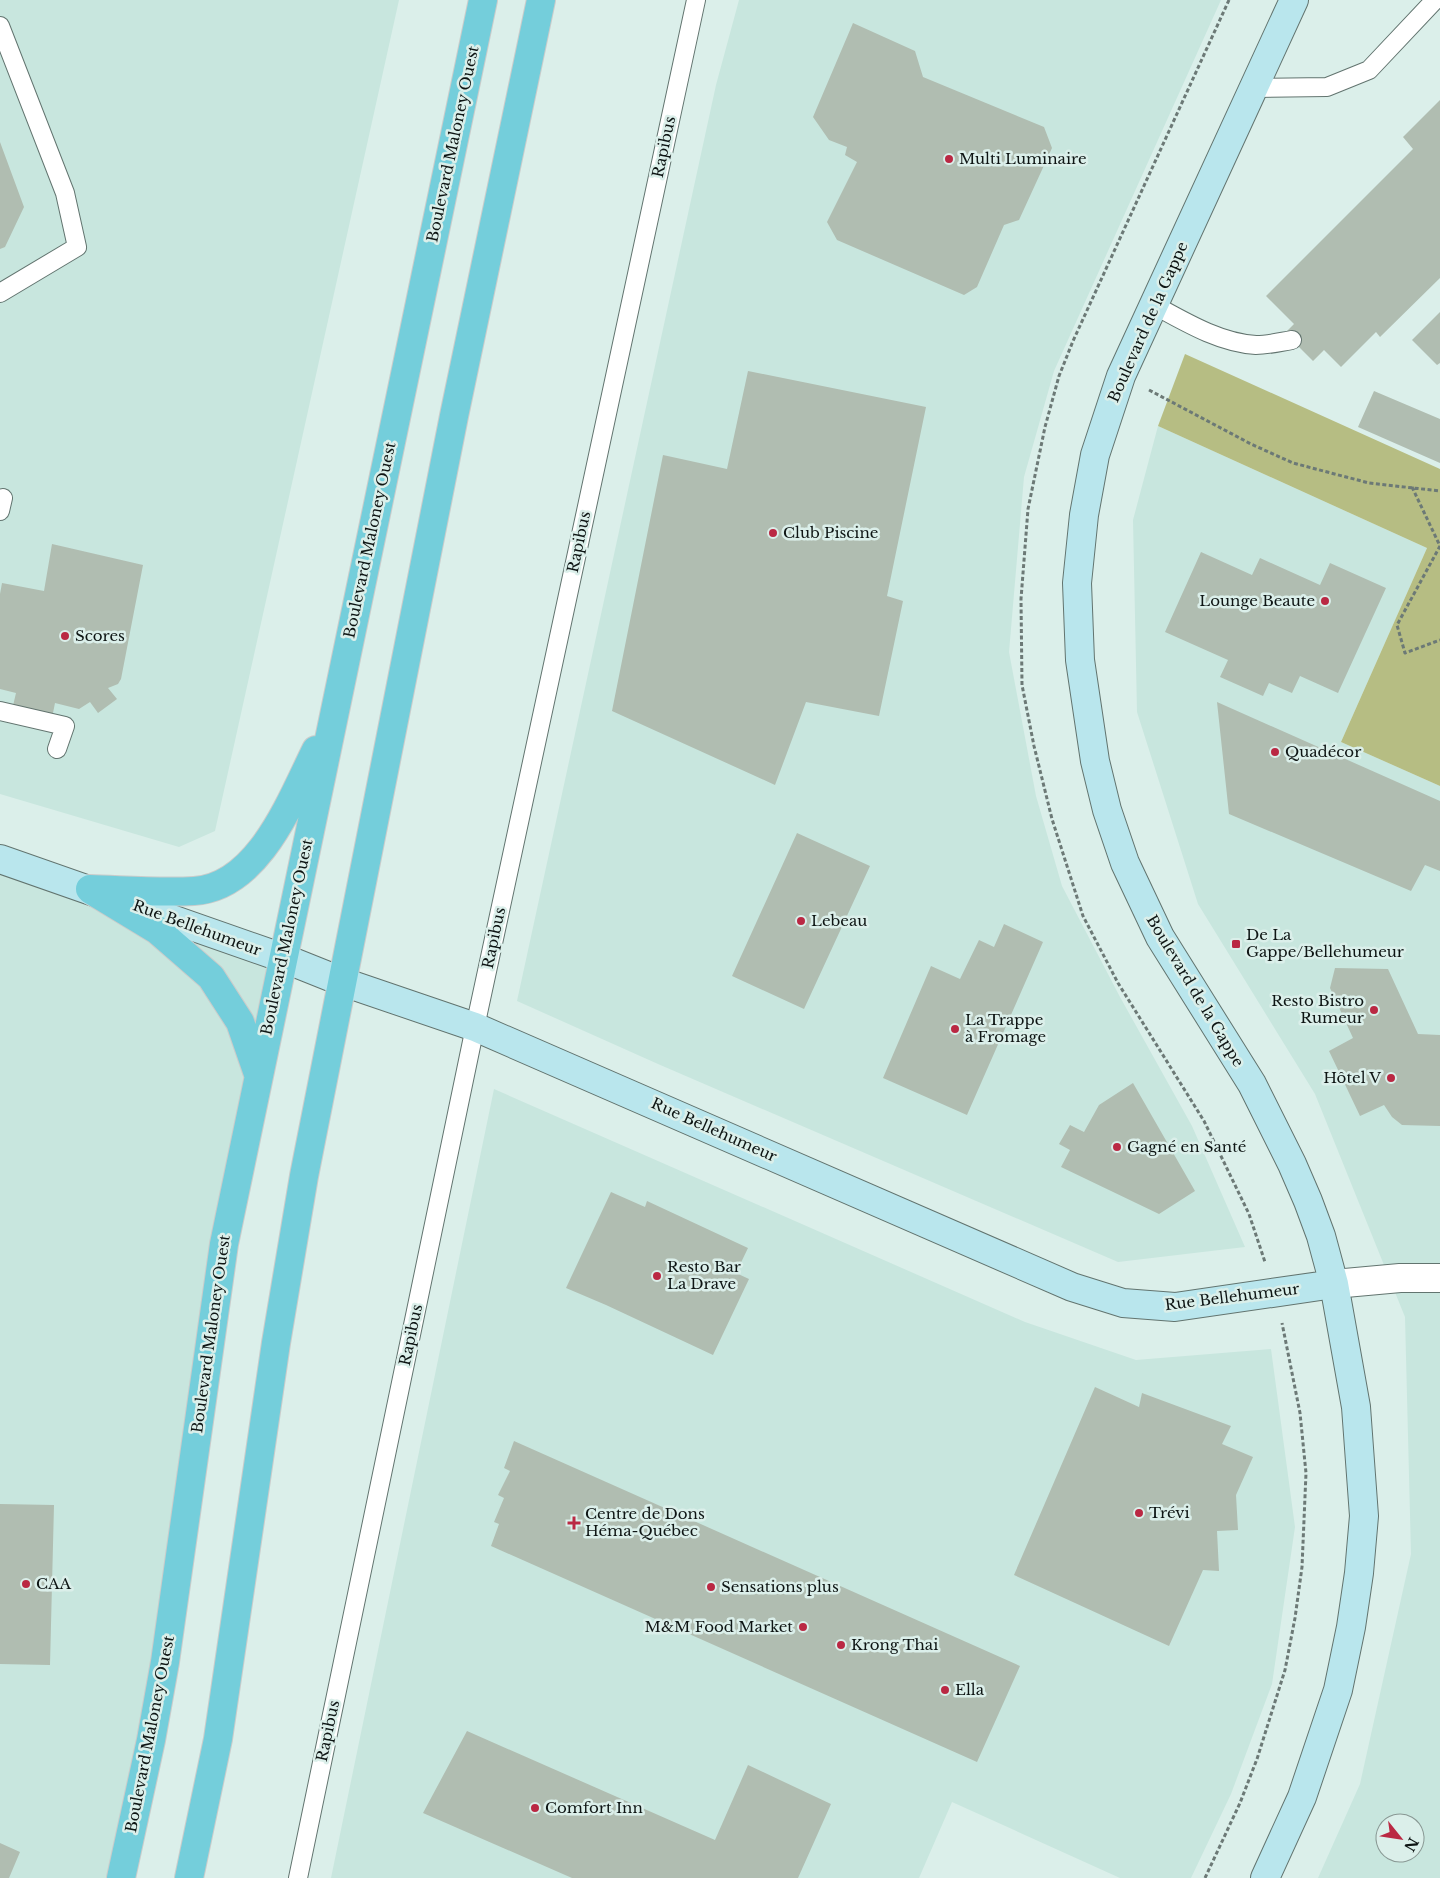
<svg xmlns="http://www.w3.org/2000/svg" width="1440" height="1878" font-family="'Libre Baskerville',serif">
<style>
.built{fill:#c8e6de;fill-rule:evenodd}
.green{fill:#b6bd83}
.building{fill:#b0bdb1}
.lines{fill:none;stroke-linecap:round;stroke-linejoin:round}
.lane-casing{stroke:#62746f;stroke-width:20}
.street-casing{stroke:#62746f;stroke-width:30}
.secondary-casing{stroke:#62746f;stroke-width:30}
.primary-casing{stroke:#cacccb;stroke-width:30}
.path{stroke:#6c7976;stroke-width:3;stroke-dasharray:4 2.5;stroke-linecap:butt}
.lane{stroke:#fff;stroke-width:18}
.street{stroke:#fff;stroke-width:28}
.secondary{stroke:#b9e6ed;stroke-width:28}
.primary{stroke:#74cedb;stroke-width:28}
.poi-dot{fill:#ba2843;stroke:#dbefea;stroke-width:2}
.labels{text-anchor:middle;stroke-width:5;stroke-linejoin:round;paint-order:stroke}
.street-label{font-size:15px;fill:#0e1514;stroke:#dbefea}
.poi-label{font-size:15px;fill:#0e1514;stroke:#dbefea;text-anchor:start}
</style>
<rect width="100%" height="100%" fill="#dbefea"/>
<path class="built" d="M0 0H399L215 831 179 847 0 794Z
M739 0H1221L1054 371 1024 477 1009 652 1036 796 1062 886 1120 997 1192 1126 1245 1247 1118 1262 658 1064 517 1001 716 85Z
M1158 426 1427 548 1341 742 1440 786V1878H1318L1360 1784 1411 1554 1405 1317 1315 1094 1198 904 1137 712 1133 520ZM1385 1823H1415V1853H1385Z
M0 859 283 958 121 1878H0Z
M494 1089 1025 1322 1136 1360 1271 1349 1295 1527 1272 1684 1231 1794 1191 1878H1120L952 1802 919 1878H331Z"/>
<path class="green" d="M1185 354 1440 469V786L1341 742 1427 548 1158 426Z"/>
<path class="building" d="M853 23 915 51 923 77 1044 127 1052 148 1019 220 1004 225 977 287 964 295 837 240 827 222 857 162 845 155 847 147 829 140 813 117Z
M1440 100V278L1380 337 1376 332 1341 367 1324 350 1313 361 1285 333 1294 324 1266 296 1413 149 1403 137Z
M0 142 24 207 5 247 0 249Z
M1440 312V363L1437 365 1412 340Z
M748 371 926 407 887 596 903 601 879 716 806 702 775 785 612 711 663 455 727 469Z
M1374 391 1440 419V463L1358 427Z
M52 544 143 565 121 679 118 684 108 688 117 699 98 713 90 702 79 709 55 703 52 718 12 710 16 693 0 689V594L2 583 44 591Z
M1201 552 1252 575 1260 558 1320 585 1330 563 1386 588 1338 693 1300 676 1292 693 1269 683 1263 696 1220 677 1228 660 1165 632Z
M1217 702 1440 801V871L1425 865 1411 891 1229 814Z
M797 833 870 866 804 1009 732 976Z
M1004 924 1043 942 967 1115 883 1078 931 966 960 979 979 940 994 947Z
M1335 968 1388 969 1418 1034 1440 1035V1126L1402 1125 1392 1117 1384 1105 1360 1116 1329 1051 1353 1038 1330 988Z
M1133 1083 1195 1191 1159 1214 1061 1167 1070 1150 1059 1144 1070 1125 1084 1132 1099 1105Z
M611 1192 645 1207 647 1201 748 1248 736 1273 749 1279 713 1355 606 1305 566 1288Z
M1095 1387 1139 1407 1142 1393 1231 1426 1222 1444 1253 1457 1236 1495 1238 1530 1217 1531 1219 1571 1203 1570 1169 1646 1014 1575Z
M514 1441 1020 1666 977 1762 491 1546 499 1524 494 1522 504 1498 498 1495 510 1471 504 1468Z
M0 1504 54 1505 50 1665 0 1664Z
M467 1731 715 1840 748 1765 831 1804 798 1878H572L423 1813Z
M0 1843 20 1852 9 1878H0Z"/>
<g class="lines">
<g class="lane-casing">
<path id="lane" d="M0 26 65 193 77 247 0 293
M1254 88 1327 87 1369 70 1435 0
M1154 305C1185 322 1220 343 1256 345 1268 345 1280 342 1292 340
M0 511 3 498
M0 711 65 726 57 749
M298 1878 475 1027 696 0"/>
</g>
<g class="street-casing">
<path id="street" d="M1334 1284 1400 1278H1440"/>
</g>
<g class="secondary-casing">
<path id="secondary" d="M0 859 283 958 343 982 475 1027 1072 1287 1123 1303 1175 1307 1334 1284
M1265 1878 1302 1797 1338 1690 1351 1627 1359 1573 1364 1516 1356 1407 1334 1284 1321 1236 1308 1201 1292 1164 1252 1084 1160 937 1125 863 1107 810 1095 761 1080 660 1077 583 1084 515 1095 455 1121 376 1294 0"/>
</g>
<g class="primary-casing">
<path id="primary" d="M90 889C124 890 159 893 194 891 259 887 291 800 316 750
M91 890 157 930 211 977 240 1022 258 1074
M121 1878 151 1740 165 1662 224 1244 483 0
M189 1878 218 1739 276 1343 304 1176 454 416 541 0"/>
</g>
<path class="path" d="M1229 0 1073 341 1059 376 1045 427 1028 509 1021 599 1022 685 1034 746 1052 819 1083 916 1118 983 1204 1121 1249 1214 1265 1262
M1149 390 1251 444 1293 463 1369 483 1440 491
M1412 487 1440 546 1397 625 1405 653 1440 640
M1205 1878 1240 1803 1257 1759 1285 1670 1295 1618 1302 1567 1306 1473 1300 1413 1282 1323"/>
<use href="#lane" class="lane"/>
<use href="#street" class="street"/>
<use href="#secondary" class="secondary"/>
<use href="#primary" class="primary"/>
</g>
<g class="poi-dot">
<circle cx="949" cy="159" r="5"/>
<circle cx="773" cy="533" r="5"/>
<circle cx="1325" cy="601" r="5"/>
<circle cx="65" cy="636" r="5"/>
<circle cx="1275" cy="752" r="5"/>
<circle cx="801" cy="921" r="5"/>
<rect x="1231" y="939" width="10" height="10" rx="2.5"/>
<circle cx="1374" cy="1010" r="5"/>
<circle cx="955" cy="1029" r="5"/>
<circle cx="1391" cy="1078" r="5"/>
<circle cx="1117" cy="1147" r="5"/>
<circle cx="657" cy="1276" r="5"/>
<circle cx="1139" cy="1513" r="5"/>
<path d="M571.5 1515.5h5v5h5v5h-5v5h-5v-5h-5v-5h5z"/>
<circle cx="26" cy="1584" r="5"/>
<circle cx="711" cy="1587" r="5"/>
<circle cx="803" cy="1627" r="5"/>
<circle cx="841" cy="1645" r="5"/>
<circle cx="945" cy="1690" r="5"/>
<circle cx="535" cy="1808" r="5"/>
</g>
<g class="labels">
<g class="street-label">
<text transform="translate(453 144) rotate(-78)" y="5">Boulevard Maloney Ouest</text>
<text transform="translate(664 147) rotate(-78)" y="5">Rapibus</text>
<text transform="translate(1148 322) rotate(-66)" y="5">Boulevard de la Gappe</text>
<text transform="translate(370 540) rotate(-78)" y="5">Boulevard Maloney Ouest</text>
<text transform="translate(579 542) rotate(-78)" y="5">Rapibus</text>
<text transform="translate(197 928) rotate(20)" y="5">Rue Bellehumeur</text>
<text transform="translate(287 937) rotate(-78)" y="5">Boulevard Maloney Ouest</text>
<text transform="translate(494 938) rotate(-78)" y="5">Rapibus</text>
<text transform="translate(1195 991) rotate(59)" y="5">Boulevard de la Gappe</text>
<text transform="translate(714 1130) rotate(24)" y="5">Rue Bellehumeur</text>
<text transform="translate(1232 1297) rotate(-7)" y="5">Rue Bellehumeur</text>
<text transform="translate(211 1334) rotate(-82)" y="5">Boulevard Maloney Ouest</text>
<text transform="translate(411 1335) rotate(-78)" y="5">Rapibus</text>
<text transform="translate(328 1731) rotate(-78)" y="5">Rapibus</text>
<text transform="translate(150 1734) rotate(-79)" y="5">Boulevard Maloney Ouest</text>
</g>
<g class="poi-label">
<text x="959" y="164">Multi Luminaire</text>
<text x="783" y="538">Club Piscine</text>
<text x="1315" y="606" text-anchor="end">Lounge Beaute</text>
<text x="75" y="641">Scores</text>
<text x="1285" y="757">Quadécor</text>
<text x="811" y="926">Lebeau</text>
<text x="1246" y="940">De La<tspan x="1246" dy="17">Gappe/Bellehumeur</tspan></text>
<text x="1364" y="1006" text-anchor="end">Resto Bistro<tspan x="1364" dy="17">Rumeur</tspan></text>
<text x="965" y="1025">La Trappe<tspan x="965" dy="17">à Fromage</tspan></text>
<text x="1381" y="1083" text-anchor="end">Hôtel V</text>
<text x="1127" y="1152">Gagné en Santé</text>
<text x="667" y="1272">Resto Bar<tspan x="667" dy="17">La Drave</tspan></text>
<text x="1149" y="1518">Trévi</text>
<text x="585" y="1519">Centre de Dons<tspan x="585" dy="17">Héma-Québec</tspan></text>
<text x="36" y="1589">CAA</text>
<text x="721" y="1592">Sensations plus</text>
<text x="793" y="1632" text-anchor="end">M&amp;M Food Market</text>
<text x="851" y="1650">Krong Thai</text>
<text x="955" y="1695">Ella</text>
<text x="545" y="1813">Comfort Inn</text>
</g>
</g>
<g transform="translate(1400 1838) rotate(120)"><circle r="24" fill="#dbefea" stroke="#899894"/>
<path d="M0-4L9 19L0 12L-9 19Z" fill="#ba2843"/>
<text y="-8" font-size="14" font-weight="bold" text-anchor="middle" fill="#0e1514">N</text>
</g>
</svg>
